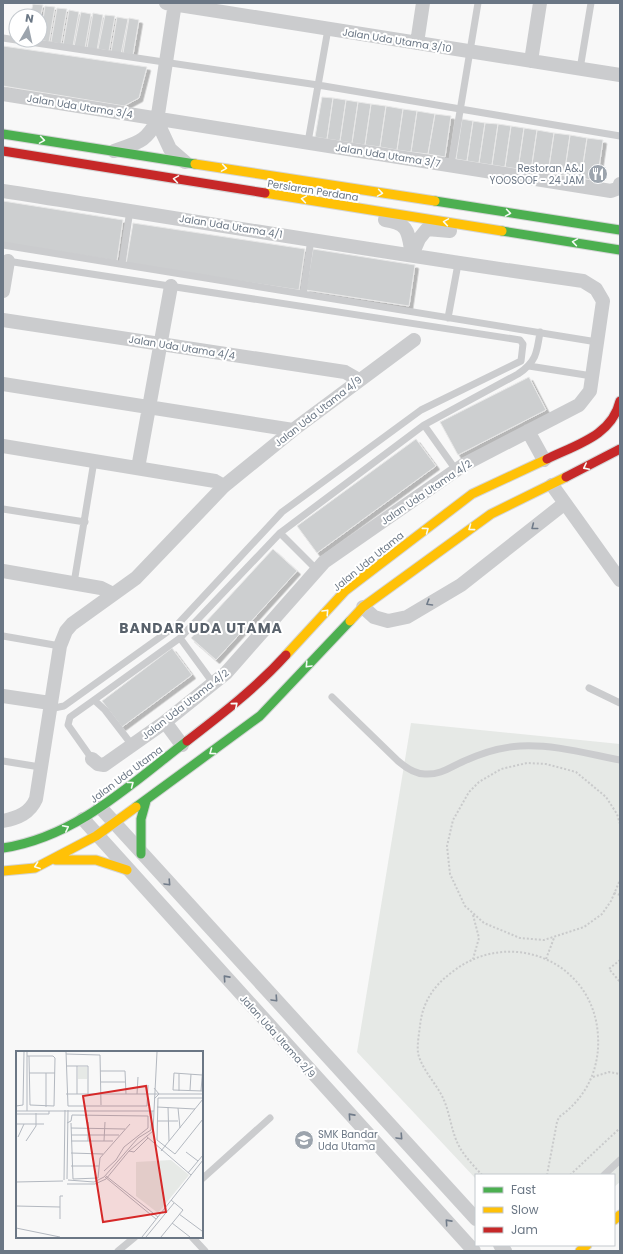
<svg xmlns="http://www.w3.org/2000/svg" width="623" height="1254" font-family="Poppins,sans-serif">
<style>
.green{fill:#e6e9e6}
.building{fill:#cdcfd0;stroke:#e8e8e8;filter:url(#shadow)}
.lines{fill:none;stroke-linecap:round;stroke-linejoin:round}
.fast-casing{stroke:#d4d5d6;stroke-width:11}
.slow-casing{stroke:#d4d5d6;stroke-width:11}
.jam-casing{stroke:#d4d5d6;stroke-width:11}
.path{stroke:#c9cacb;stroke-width:2;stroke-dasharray:2 2;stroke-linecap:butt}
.lane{stroke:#cbccce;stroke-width:7}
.street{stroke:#cbccce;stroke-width:14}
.fast{stroke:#4caf50;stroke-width:9}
.slow{stroke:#ffc107;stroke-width:9}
.jam{stroke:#c62828;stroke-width:9}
.oneway{stroke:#f6fbf6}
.oneway2{stroke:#707b89}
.labels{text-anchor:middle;stroke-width:4;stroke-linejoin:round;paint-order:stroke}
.street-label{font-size:10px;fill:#6b7785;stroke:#fff}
.poi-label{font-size:10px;fill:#6b7785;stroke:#fff;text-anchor:end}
.district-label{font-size:14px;font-weight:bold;letter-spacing:1px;fill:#58616b;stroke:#fff}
.inset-road{fill:none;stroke:#b3b8c0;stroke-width:1}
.view{fill:#d62828;fill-opacity:0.15;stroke:#d62828;stroke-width:2}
.inset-edge{fill:none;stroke:#6b7785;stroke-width:2}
</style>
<defs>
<filter id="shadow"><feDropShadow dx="3.5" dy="3.5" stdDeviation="0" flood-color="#0004"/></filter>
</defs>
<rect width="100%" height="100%" fill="#f8f8f8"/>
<path class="green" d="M411 723 620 744V1182L614 1187V1175H476V1179L357 1052Z"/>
<path class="building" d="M33 4 43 5 40 20V16H30Z
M45 6 55 7 49 42 40 40Z
M57 8 67 9 61 44 51 42Z
M69 10 79 12 73 46 63 45Z
M81 12 91 14 85 48 74 47Z
M93 13 103 15 97 50 87 48Z
M105 15 115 16 109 51 98 49Z
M117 17 128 19 121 54 111 52Z
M129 18 139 20 133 55 123 53Z
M3 46 147 67 139 98 124 106 3 86Z
M322 97 333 98 327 139 315 137Z
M333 98 346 100 340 141 327 139Z
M346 100 358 102 352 143 340 141Z
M358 102 371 104 365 145 352 143Z
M371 104 386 106 380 147 365 145Z
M386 106 403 109 397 150 380 147Z
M403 109 417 111 411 152 397 150Z
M417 111 435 114 428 154 411 152Z
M435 114 451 116 445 157 428 154Z
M462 119 473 121 467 161 456 159Z
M473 121 485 123 479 163 467 161Z
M485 123 498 124 492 165 479 163Z
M498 124 511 126 505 167 492 165Z
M511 126 524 128 518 169 505 167Z
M524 128 537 130 531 171 518 169Z
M537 130 554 133 548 173 531 171Z
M554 133 570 135 564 176 548 173Z
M570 135 587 138 581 178 564 176Z
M587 138 603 140 597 181 581 178Z
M3 201 123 220 117 261 3 243Z
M133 223 305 249 299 290 126 264Z
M313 249 415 265 409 306 306 290Z
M529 377 546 410 458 455 440 422Z
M416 439 436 466 317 553 297 526Z
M273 549 297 571 216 660 191 638Z
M172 648 192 675 122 727 102 701Z"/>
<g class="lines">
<g class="fast-casing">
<path id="fast" d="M3 134 195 164
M435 201 620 230
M502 231 620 250
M136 807 260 716 350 621
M3 848C76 837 131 784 187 741
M141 854V819L146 801"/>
</g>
<g class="slow-casing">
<path id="slow" d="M195 164 435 201
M265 193 502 231
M350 621 363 607 491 514 566 477
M286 655 345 591 472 494 547 459
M56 860H96L127 870
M3 871 35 868 96 836 136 807
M614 1220 620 1215
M580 1251 587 1245"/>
</g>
<g class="jam-casing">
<path id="jam" d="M3 151 265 193
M547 459C575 445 612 436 620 401
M566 477 620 449
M187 741C222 714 256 688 286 655"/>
</g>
<path class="path" d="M620 824 617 814 606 797 576 772 546 764 527 763 501 769 479 782 469 792 453 820 447 846 450 874 465 906 484 923 520 938 544 940 584 927 602 914 611 901 620 880
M614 893 620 895
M473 915 479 938 473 959
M546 959 554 938
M620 960 609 969 620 982
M593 1077 609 1072 620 1074
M482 1175C474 1166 463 1155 458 1144 451 1130 450 1113 443 1098 436 1083 422 1070 418 1053 417 1045 419 1034 420 1026 422 1004 433 986 451 973 509 926 594 961 598 1036 600 1069 586 1098 559 1117L557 1122 547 1175
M570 1175 620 1128"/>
<path class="lane" d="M3 38 318 85 620 136
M580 69 591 3
M308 142 328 29
M451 165 478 3
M3 245 597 342
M7 261 520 340 523 344 521 361 421 410 282 512 177 625 64 706 49 709
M122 264 130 210
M303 294 311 239
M448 318 458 264
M529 366 592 376
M424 425 456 470
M3 509 85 522
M280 533 317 570
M74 583 94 461
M3 636 60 646
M180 638 213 683
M589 688 620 703
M332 697 398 761C405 767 415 774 425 774 440 775 449 768 462 762 479 754 501 747 520 746 553 744 588 754 620 760
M94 700 180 638 280 533 424 425 518 374C536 362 537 353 540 332
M92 759 68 725 70 717 94 700 105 710 132 745
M3 761 40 767
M604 1175 620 1160
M202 1179 270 1118
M192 1237 205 1251
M118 1251 135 1237"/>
<path class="street" d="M166 3 620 75
M417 43 423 3
M531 61 540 3
M3 94 611 191 619 188 620 184
M157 121 170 149 185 162
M114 151C137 142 144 144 157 121L175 3
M3 191C196 221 389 254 583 281L596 289 603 301 590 391 579 405 465 464 324 562 226 673 165 722 104 765 98 764 92 759
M385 220C410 223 408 234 412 255
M412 255 419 239 427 229 450 231
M3 291 8 261
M3 320 345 372 359 380
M3 384 293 430
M528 431 544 460
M3 446 215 481 224 486
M138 468 171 286
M552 485 620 580
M3 571 101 588 113 594
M363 607 374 617 388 621 407 617 461 585 565 503
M3 696 50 703
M165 722 182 745
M100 807 476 1219
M83 819 474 1251
M3 821C18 818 30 813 36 799L60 646 66 631 72 624 136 578 224 486 293 430 414 340
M500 1245 505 1251"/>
<use href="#fast" class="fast"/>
<use href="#slow" class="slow"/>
<use href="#jam" class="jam"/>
</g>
<defs><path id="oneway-chevron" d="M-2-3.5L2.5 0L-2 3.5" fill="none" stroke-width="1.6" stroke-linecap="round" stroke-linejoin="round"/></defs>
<g class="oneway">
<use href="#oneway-chevron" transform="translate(42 140) rotate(9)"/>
<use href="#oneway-chevron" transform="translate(224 168) rotate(9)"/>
<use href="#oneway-chevron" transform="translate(176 179) rotate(-171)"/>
<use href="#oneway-chevron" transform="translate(380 193) rotate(9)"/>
<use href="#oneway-chevron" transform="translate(304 199) rotate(-171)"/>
<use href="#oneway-chevron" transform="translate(508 213) rotate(9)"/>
<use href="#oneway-chevron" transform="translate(446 222) rotate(-171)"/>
<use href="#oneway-chevron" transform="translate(575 242) rotate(-171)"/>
<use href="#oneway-chevron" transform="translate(586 467) rotate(153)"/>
<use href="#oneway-chevron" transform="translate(471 528) rotate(144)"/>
<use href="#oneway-chevron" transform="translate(426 530) rotate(-37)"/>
<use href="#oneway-chevron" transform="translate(326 612) rotate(-47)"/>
<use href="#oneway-chevron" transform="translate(308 665) rotate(133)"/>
<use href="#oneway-chevron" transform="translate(235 705) rotate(-40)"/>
<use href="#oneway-chevron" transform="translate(212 752) rotate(144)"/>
<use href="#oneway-chevron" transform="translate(131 784) rotate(-37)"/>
<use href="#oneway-chevron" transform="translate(66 828) rotate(-27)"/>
<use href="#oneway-chevron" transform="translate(37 866) rotate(160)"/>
</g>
<g class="oneway2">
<use href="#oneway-chevron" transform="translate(534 527) rotate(142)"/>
<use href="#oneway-chevron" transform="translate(429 603) rotate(149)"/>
<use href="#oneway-chevron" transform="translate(168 883) rotate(47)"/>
<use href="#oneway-chevron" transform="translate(226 978) rotate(-132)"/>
<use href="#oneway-chevron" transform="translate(275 999) rotate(47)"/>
<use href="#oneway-chevron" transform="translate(351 1116) rotate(-132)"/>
<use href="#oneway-chevron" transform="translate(400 1137) rotate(47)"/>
<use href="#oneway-chevron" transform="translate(448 1222) rotate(-132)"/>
</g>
<defs>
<g id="restaurant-disc" transform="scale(1)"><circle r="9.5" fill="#9ca4ad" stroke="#fff"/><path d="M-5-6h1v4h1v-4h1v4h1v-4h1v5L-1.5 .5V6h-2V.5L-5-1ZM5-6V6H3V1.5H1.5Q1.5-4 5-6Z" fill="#fff"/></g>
<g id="school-disc" transform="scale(1)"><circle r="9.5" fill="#9ca4ad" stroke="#fff"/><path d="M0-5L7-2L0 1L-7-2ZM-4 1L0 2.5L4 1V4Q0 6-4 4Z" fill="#fff"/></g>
</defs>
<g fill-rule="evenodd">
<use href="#restaurant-disc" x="598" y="174"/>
<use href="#school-disc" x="304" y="1140"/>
</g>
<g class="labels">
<g class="street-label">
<text transform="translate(397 40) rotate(9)" y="4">Jalan Uda Utama 3/10</text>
<text transform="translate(80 106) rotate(9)" y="4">Jalan Uda Utama 3/4</text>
<text transform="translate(388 155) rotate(9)" y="4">Jalan Uda Utama 3/7</text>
<text transform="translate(313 190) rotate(9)" y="4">Persiaran Perdana</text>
<text transform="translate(231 226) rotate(9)" y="4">Jalan Uda Utama 4/1</text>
<text transform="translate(182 347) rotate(9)" y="4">Jalan Uda Utama 4/4</text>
<text transform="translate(318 411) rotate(-38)" y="4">Jalan Uda Utama 4/9</text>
<text transform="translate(426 492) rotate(-34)" y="4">Jalan Uda Utama 4/2</text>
<text transform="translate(368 561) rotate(-39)" y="4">Jalan Uda Utama</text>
<text transform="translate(185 704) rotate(-38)" y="4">Jalan Uda Utama 4/2</text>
<text transform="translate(126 774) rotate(-37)" y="4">Jalan Uda Utama</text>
<text transform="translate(278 1036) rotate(48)" y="4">Jalan Uda Utama 2/9</text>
</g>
<g class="poi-label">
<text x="584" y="172">Restoran A&amp;J<tspan x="584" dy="12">YOOSOOF - 24 JAM</tspan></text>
<text x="318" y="1138" text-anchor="start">SMK Bandar<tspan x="318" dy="12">Uda Utama</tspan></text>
</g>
<g class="district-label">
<text x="201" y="633">BANDAR UDA UTAMA</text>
</g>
</g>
<g transform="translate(16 1051)">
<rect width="187" height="187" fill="#f8f8f8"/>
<path d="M62 16H71V28H62ZM155 109 173 124 142 162 120 145V111Z" fill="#e6e9e6"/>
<path class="inset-road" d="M50 1 52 55H131L132 34M50 3 84 4 85 54M11 5H37L39 7 38 55 14 54 13 5M50 15H72V43M61 15V43M84 20H109L110 43M13 22H39M30 22V56M186 24 158 22 157 39 187 40M85 31H109M174 39 175 23M163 40V23M185 40 187 15M50 43H187M121 43 122 26M187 47H142L141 89 159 103 187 68M138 48 143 43 138 37M0 55 7 54 8 1M141 56 179 58M152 56 153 90M162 57 164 77M0 60H138L141 1M11 60V1M0 63H33V60M141 70H162M51 72 55 70 56 64 132 65V77L108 96 100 109 88 120M55 72 57 128 82 127 84 107 114 73M0 73H28M55 77 109 78M55 84H103M130 85 175 124M2 86 8 73M10 90 20 75V62M55 90H97M72 90V71M88 90 89 71M113 100 118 101 132 87M145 100 187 48M170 101 182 110M55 102 87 103M55 115H83M172 122 187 104M90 125 142 166M89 126 140 168M51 128 52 59M48 129 49 59M52 129 78 131 88 126 122 87 135 79 136 60M0 131 47 130M51 133H79L90 128 113 100 137 80 138 60M0 155 44 156M163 163 186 180M44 168V145H47M156 172 174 186M0 177 44 186M126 186 187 109M130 186 158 152M145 186 167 159 155 149"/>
<path class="view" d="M130 35 150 161 87 171 67 45Z"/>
<rect width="187" height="187" class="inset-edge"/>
</g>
<rect width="623" height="1254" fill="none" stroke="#6b7785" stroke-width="8"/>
<rect x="475" y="1174" width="140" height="72" fill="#ffffff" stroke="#c4c9ce"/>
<rect x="483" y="1187" width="20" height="6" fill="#4caf50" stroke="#c4c9ce"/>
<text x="511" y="1194" font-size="12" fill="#6b7785">Fast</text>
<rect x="483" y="1207" width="20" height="6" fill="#ffc107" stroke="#c4c9ce"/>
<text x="511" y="1214" font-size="12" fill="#6b7785">Slow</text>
<rect x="483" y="1227" width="20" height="6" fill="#c62828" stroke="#c4c9ce"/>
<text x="511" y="1234" font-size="12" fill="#6b7785">Jam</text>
<g transform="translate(28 28) rotate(9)"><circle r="19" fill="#ffffff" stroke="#c4c9ce"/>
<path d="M0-3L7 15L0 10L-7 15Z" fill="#9ca4ad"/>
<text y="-6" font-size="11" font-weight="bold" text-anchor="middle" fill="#6b7785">N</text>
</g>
</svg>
